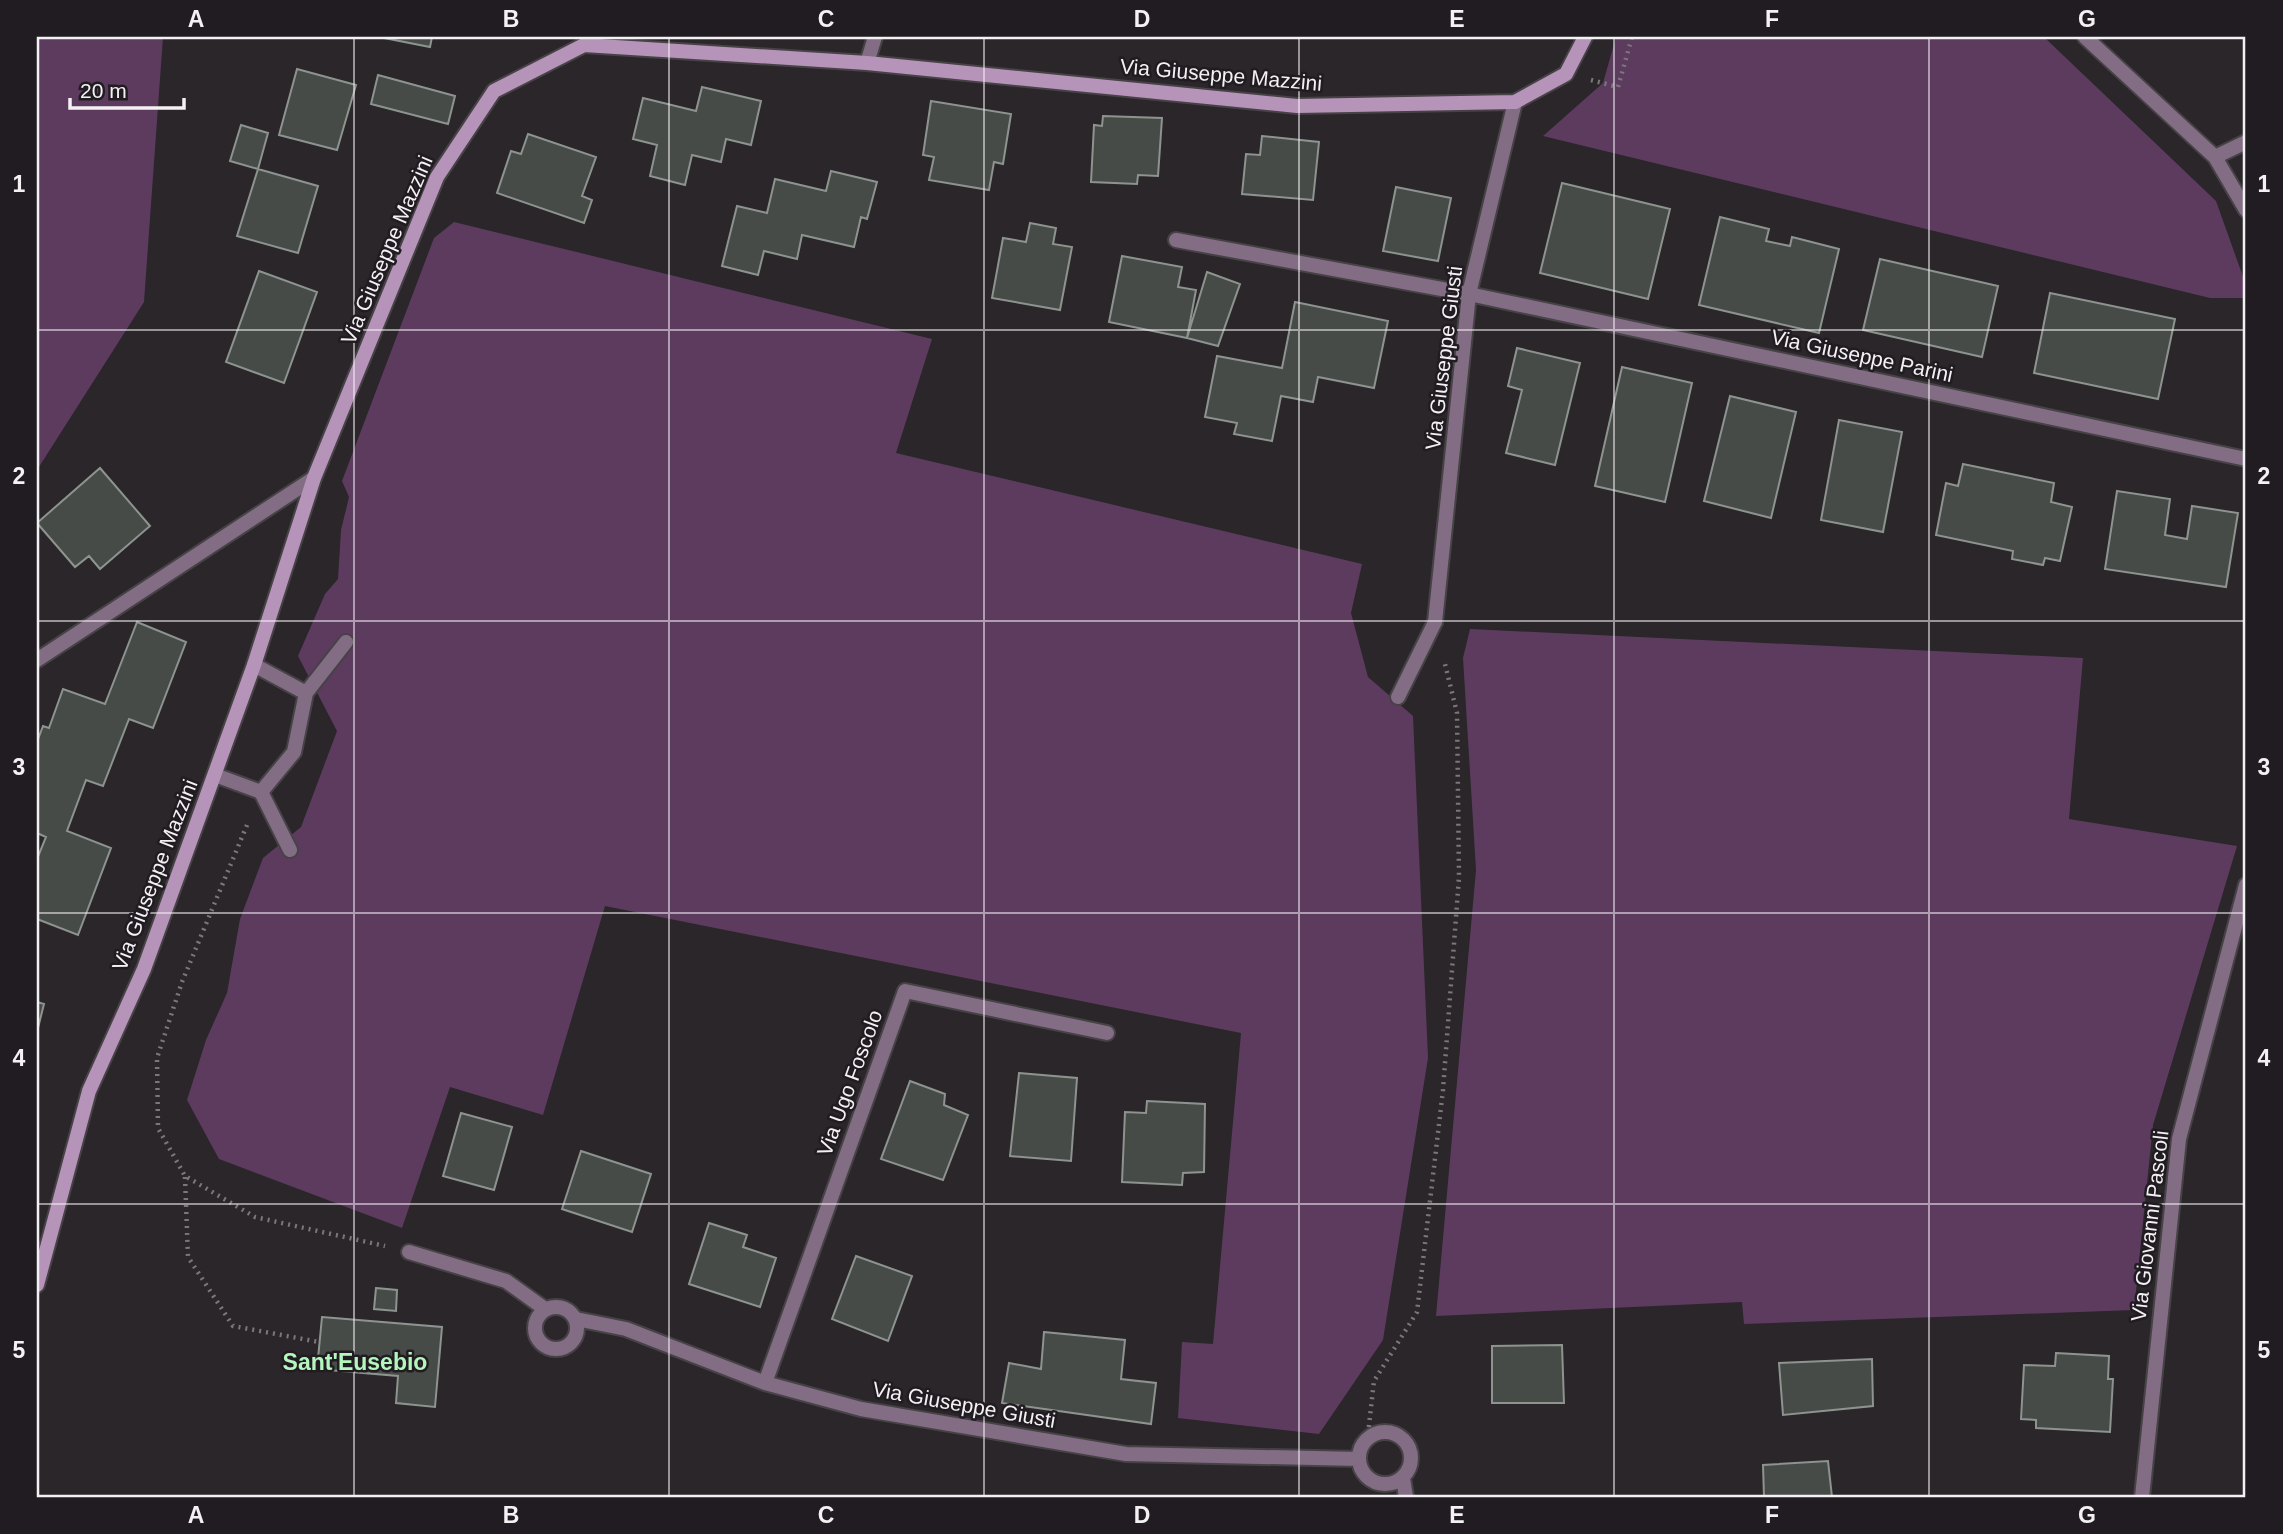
<svg xmlns="http://www.w3.org/2000/svg" width="2283" height="1534" font-family="Helvetica,sans-serif">
<style>
.green{fill:#5c3b5f}
.building{fill:#464b47;stroke:#8d938e;stroke-width:2}
.lines{fill:none;stroke-linecap:round;stroke-linejoin:round}
.lane-casing{stroke:#464246;stroke-width:18}
.street-casing{stroke:#464246;stroke-width:18}
.secondary-casing{stroke:#464246;stroke-width:18}
.path{stroke:#7b777b;stroke-width:4.5;stroke-dasharray:2 5;stroke-linecap:butt}
.lane{stroke:#826d84;stroke-width:14}
.street{stroke:#826d84;stroke-width:14}
.secondary{stroke:#b693b9;stroke-width:14}
.grid{fill:none;stroke:#f4f1f4;stroke-width:2;stroke-opacity:0.55}
.labels{text-anchor:middle;stroke-width:5;stroke-linejoin:round;paint-order:stroke}
.street-label{font-size:21px;fill:#f4f1f4;stroke:#211c21}
.neighbourhood-label{font-size:23px;font-weight:bold;fill:#b5f6be;stroke:#211c21}
.neatline{fill:none;stroke:#f4f1f4;stroke-width:2.5}
.grid-label{font-size:23px;text-anchor:middle;font-weight:bold;fill:#f4f1f4}
</style>
<rect width="100%" height="100%" fill="#2a262a"/>
<path class="green" d="M37 37H163L144 302 37 470Z
M1616 37H2044L2216 201 2246 285V298H2210L1543 136 1603 83Z
M454 222 932 339 896 453 1362 564 1351 613 1368 677 1413 716 1428 1058 1383 1340 1319 1434 1178 1418 1182 1342 1213 1344 1241 1033 605 906 543 1115 450 1087 402 1228 219 1159 187 1100 206 1040 227 993 240 919 263 858 301 827 337 731 298 656 325 594 338 579 341 530 349 497 342 481 434 238Z
M1470 629 2083 658 2069 819 2237 846 2153 1125 2134 1310 1744 1324 1742 1302 1436 1316 1476 870 1463 658Z"/>
<path class="building" d="M379 37H432L430 47Z
M297 69 356 85 337 150 279 135Z
M378 75 455 96 448 124 371 104Z
M702 87 761 101 751 145 726 139 721 162 692 155 685 185 650 176 657 145 633 139 643 98 696 111Z
M931 101 1011 114 1003 164 994 162 989 190 929 180 934 157 923 155Z
M1103 116 1162 118 1158 176 1138 175 1137 184 1091 182 1094 125 1102 126Z
M241 125 268 133 258 169 230 161Z
M528 134 596 157 582 196 592 200 584 223 497 193 511 151 521 154Z
M1262 136 1319 142 1313 200 1242 194 1246 154 1260 155Z
M258 169 318 186 298 253 237 236Z
M831 171 877 182 867 219 861 217 854 247 802 235 797 259 764 251 758 275 722 266 737 206 767 213 775 179 826 191Z
M1562 183 1670 209 1648 299 1540 273Z
M1396 187 1451 198 1438 261 1383 251Z
M1720 217 1769 229 1766 241 1790 246 1792 237 1839 249 1819 333 1699 305Z
M1030 223 1056 228 1053 244 1072 247 1060 310 992 298 1003 238 1026 242Z
M1122 256 1182 267 1178 287 1196 290 1187 338 1109 322Z
M1880 259 1998 286 1982 357 1863 330Z
M259 271 317 292 284 383 226 362Z
M1207 272 1240 284 1218 346 1187 338Z
M2050 293 2175 319 2158 399 2034 373Z
M1295 302 1388 321 1374 388 1318 377 1313 402 1281 396 1272 441 1234 434 1237 423 1205 417 1217 356 1282 368Z
M1517 348 1580 363 1555 465 1506 453 1522 390 1508 386Z
M1622 367 1692 383 1665 502 1595 486Z
M1730 396 1796 412 1771 518 1704 501Z
M1839 420 1902 432 1883 532 1821 520Z
M1963 464 2054 483 2051 502 2072 507 2060 561 2045 558 2043 565 2012 559 2013 551 1936 535 1946 483 1958 486Z
M100 468 150 526 100 569 89 556 75 567 37 523Z
M2117 491 2170 499 2165 535 2187 539 2192 506 2238 513 2226 587 2105 569Z
M137 622 186 642 153 728 129 719 103 786 86 780 67 831 111 848 78 935 37 919V859L46 837 37 833V742L43 726 49 728 63 689 105 704Z
M37 1002 44 1004 37 1032Z
M1019 1073 1077 1078 1071 1161 1010 1156Z
M910 1081 945 1094 944 1105 968 1115 943 1180 881 1159Z
M1147 1101 1205 1104 1204 1172 1183 1173 1182 1185 1122 1182 1125 1112 1146 1113Z
M461 1113 512 1127 494 1190 443 1176Z
M581 1151 651 1174 632 1232 562 1209Z
M709 1223 747 1235 743 1247 776 1258 760 1307 689 1284Z
M856 1256 912 1276 888 1341 832 1319Z
M376 1288 397 1290 396 1311 374 1309Z
M322 1317 442 1327 435 1407 396 1403 398 1376 317 1369Z
M1044 1332 1125 1340 1121 1379 1156 1383 1151 1424 1002 1403 1009 1363 1041 1369Z
M1562 1345 1564 1403H1492V1346Z
M2056 1353 2109 1356 2108 1379H2113L2110 1432 2036 1428V1420L2021 1419 2024 1365 2055 1366Z
M1872 1359 1873 1406 1783 1415 1779 1363Z
M1828 1461 1832 1497H1764L1763 1465Z"/>
<g class="lines">
<g class="lane-casing">
<path id="lane" d="M1176 240 1469 294
M306 693 346 642
M1398 697 1435 622
M215 775 261 792 294 752 306 693 254 665
M261 792 290 850"/>
</g>
<g class="street-casing">
<path id="street" d="M2085 37 2215 157 2246 210
M867 63 875 37
M2215 157 2246 142
M1469 294 2246 459
M1435 622 1469 294 1515 102
M37 660 314 478
M409 1252 506 1281 545 1309
M535 1328a21 21 0 1 1 42 0a21 21 0 1 1-42 0Z
M576 1319 626 1329 765 1383 861 1409 1126 1454 1359 1459
M765 1383 905 991 1107 1033
M1359 1458a26 26 0 1 1 52 0a26 26 0 1 1-52 0Z
M1403 1478 1406 1497
M2142 1497 2179 1139 2246 885"/>
</g>
<g class="secondary-casing">
<path id="secondary" d="M37 1285 89 1091 144 969 254 665 314 478 437 177 494 91 584 45 867 63 1297 106 1515 102 1566 74 1585 37"/>
</g>
<path class="path" d="M1591 80 1618 87 1632 37
M247 825 182 982 157 1058 158 1128 185 1176 255 1217 385 1246
M185 1177 188 1257 233 1326 319 1342
M1368 1434 1374 1381 1417 1312 1443 1090 1459 877 1457 713 1445 664"/>
<use href="#lane" class="lane"/>
<use href="#street" class="street"/>
<use href="#secondary" class="secondary"/>
</g>
<path class="grid" d="M354 37V1497M669 37V1497M984 37V1497M1299 37V1497M1614 37V1497M1929 37V1497M37 330H2246M37 621H2246M37 913H2246M37 1204H2246"/>
<g class="labels">
<g class="street-label">
<text transform="translate(1221 75) rotate(5)" y="7">Via Giuseppe Mazzini</text>
<text transform="translate(387 250) rotate(-67)" y="7">Via Giuseppe Mazzini</text>
<text transform="translate(1862 356) rotate(12)" y="7">Via Giuseppe Parini</text>
<text transform="translate(1444 358) rotate(-83)" y="7">Via Giuseppe Giusti</text>
<text transform="translate(155 875) rotate(-69)" y="7">Via Giuseppe Mazzini</text>
<text transform="translate(850 1083) rotate(-70)" y="7">Via Ugo Foscolo</text>
<text transform="translate(2150 1226) rotate(-83)" y="7">Via Giovanni Pascoli</text>
<text transform="translate(964 1405) rotate(10)" y="7">Via Giuseppe Giusti</text>
</g>
<g class="neighbourhood-label">
<text x="355" y="1370">Sant'Eusebio</text>
</g>
</g>
<rect width="2283" height="1534" fill="none" stroke="#211c21" stroke-width="77"/>
<path d="M70 98v10h114v-10" fill="none" stroke="#f4f1f4" stroke-width="3.5"/>
<text x="80" y="98" font-size="21" fill="#f4f1f4" stroke="#211c21" stroke-width="5" paint-order="stroke">20 m</text>
<rect x="38" y="38" width="2206" height="1458" class="neatline"/>
<g class="grid-label">
<text x="196" y="27">A</text>
<text x="511" y="27">B</text>
<text x="826" y="27">C</text>
<text x="1142" y="27">D</text>
<text x="1457" y="27">E</text>
<text x="1772" y="27">F</text>
<text x="2087" y="27">G</text>
<text x="19" y="192">1</text>
<text x="2264" y="192">1</text>
<text x="19" y="484">2</text>
<text x="2264" y="484">2</text>
<text x="19" y="775">3</text>
<text x="2264" y="775">3</text>
<text x="19" y="1066">4</text>
<text x="2264" y="1066">4</text>
<text x="19" y="1358">5</text>
<text x="2264" y="1358">5</text>
<text x="196" y="1523">A</text>
<text x="511" y="1523">B</text>
<text x="826" y="1523">C</text>
<text x="1142" y="1523">D</text>
<text x="1457" y="1523">E</text>
<text x="1772" y="1523">F</text>
<text x="2087" y="1523">G</text>
</g>
</svg>
